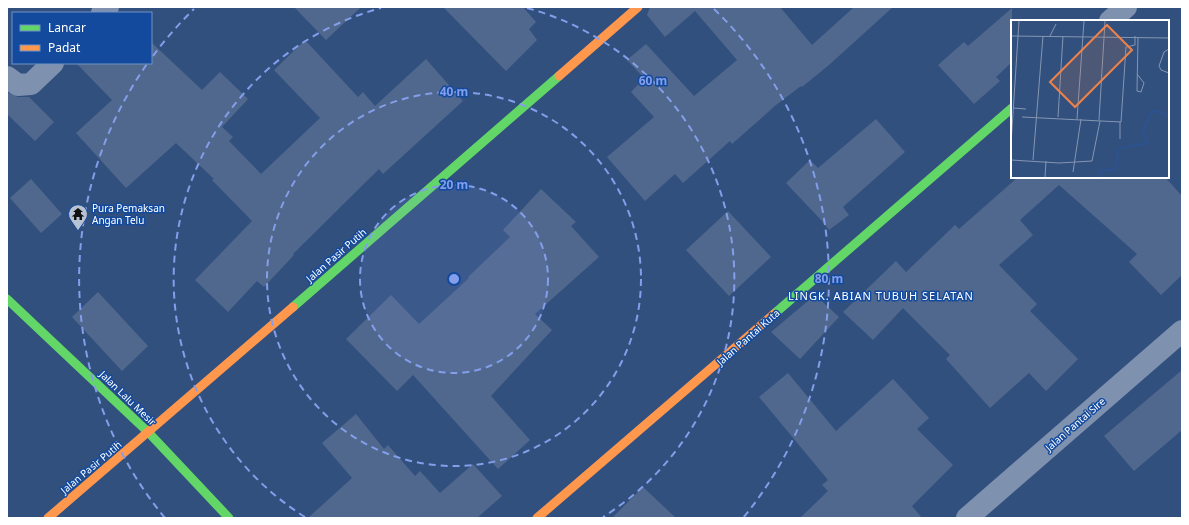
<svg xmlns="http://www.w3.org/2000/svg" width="1189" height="525" font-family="'Noto Sans',sans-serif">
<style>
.building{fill:#50688d}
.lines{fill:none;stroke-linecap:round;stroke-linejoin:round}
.street{stroke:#7e91af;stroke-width:22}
.fast{stroke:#63d668;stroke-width:9}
.slow{stroke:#ff974d;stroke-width:9}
.ring{fill:none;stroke:#839eea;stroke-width:2;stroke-dasharray:7 5}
.labels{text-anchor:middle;stroke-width:3;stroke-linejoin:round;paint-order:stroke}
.poi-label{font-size:10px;fill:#fff;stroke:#134a9e;text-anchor:start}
.street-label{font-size:10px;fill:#fff;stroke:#134a9e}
.neighbourhood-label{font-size:11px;letter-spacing:1px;fill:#fff;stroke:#134a9e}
.inset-river{fill:none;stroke:#2c5390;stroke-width:2}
.inset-road{fill:none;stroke:#8496b2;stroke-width:1}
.view{fill:#ee8249;fill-opacity:0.15;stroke:#ee8249;stroke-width:2}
.inset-edge{fill:none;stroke:#fff;stroke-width:2}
.centre{fill:#839eea;stroke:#134a9e;stroke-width:2}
.ring-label{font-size:12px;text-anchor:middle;font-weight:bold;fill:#839eea;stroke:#134a9e;stroke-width:3;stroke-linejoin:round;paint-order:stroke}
</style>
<rect width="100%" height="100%" fill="#32507e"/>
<path class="building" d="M294 7H361L326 40Z
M443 7H523L536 22 529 29 537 40 506 71Z
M650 7H780L812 45 854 7H893L829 65 802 87 801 86 776 105 732 144 730 141 683 183 675 174 645 201 607 157 654 117 631 92 644 78 627 60 646 44 694 96 737 60 695 11 665 37 647 15Z
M1012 8V62L996 77 1000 81 974 104 938 65 964 42 968 46Z
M305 40 358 97 363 92 375 106 426 59 463 101 383 174 379 169 293 254 294 255 264 287 257 281 228 312 195 280 252 221 212 180 214 179 176 143 126 188 76 133 112 100 76 63H151V42L202 90 220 72 248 99 222 127 233 137 229 141 261 174 320 118 274 70Z
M7 92 18 97H29L54 122 35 141 7 114Z
M876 119 905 152 843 207 849 215 829 230 821 220 786 183 810 160 818 168Z
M1018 177H1165L1182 196V275L1161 295 1129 262 1137 254 1059 185 1020 220 1033 235 999 265 1037 304 1030 311 1078 359 1046 391 1029 373 990 408 946 359 950 355 903 308 873 340 843 312 896 261 906 272 955 225 959 229Z
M31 179 62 214 41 233 10 198Z
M541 189 576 222 571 226 599 257 535 314 552 330 491 396 530 440 498 469 413 375 397 391 346 339 391 295 419 324 469 278 468 277 510 237 503 230Z
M728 211 771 257 729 296 686 250Z
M98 292 148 346 122 371 72 317Z
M815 295 839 317 800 359 771 332Z
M1182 370V430L1134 471 1104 436Z
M788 373 836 431 893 379 929 418 917 429 953 465 912 506 922 518H800L828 491 822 485 828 480 759 397Z
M356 414 384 449 388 445 415 476 420 471 440 493 473 464 502 496 477 518H308L352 478 322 443Z
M643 487 676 518H612Z"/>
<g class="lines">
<path class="street" d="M102 13 108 7
M1110 21 1126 7
M7 77 18 85 31 84 53 63
M967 518 1182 331"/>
<path class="fast" d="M7 299 149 433 229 518
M293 307 559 76
M774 314 1012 108"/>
<path class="slow" d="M559 76 638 7
M48 518 293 307
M537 518 774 314"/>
</g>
<circle cx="454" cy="279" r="94" fill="#839eea" fill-opacity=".12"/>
<g class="ring">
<circle cx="454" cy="279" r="94"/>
<circle cx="454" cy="279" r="187"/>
<path d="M305 517A281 281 0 0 1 381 8M527 8A281 281 0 0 1 603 517"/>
<path d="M165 518A375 375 0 0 1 147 64M153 56A375 375 0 0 1 194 9M714 9A375 375 0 0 1 743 518"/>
</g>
<defs>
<g id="temple-pin" transform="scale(1)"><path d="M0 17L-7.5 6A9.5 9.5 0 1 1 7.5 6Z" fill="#b7c2d2" stroke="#134a9e"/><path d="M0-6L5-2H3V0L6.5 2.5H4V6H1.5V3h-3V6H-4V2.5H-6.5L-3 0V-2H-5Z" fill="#111"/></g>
</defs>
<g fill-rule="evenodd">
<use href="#temple-pin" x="78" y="214"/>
</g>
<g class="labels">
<g class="poi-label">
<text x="92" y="212">Pura Pemaksan<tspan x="92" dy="12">Angan Telu</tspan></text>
</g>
<g class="street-label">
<text transform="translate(336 255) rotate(-41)" y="4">Jalan Pasir Putih</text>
<text transform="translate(748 337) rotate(-41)" y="4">Jalan Pantai Kuta</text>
<text transform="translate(128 398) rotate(44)" y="4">Jalan Lalu Mesir</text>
<text transform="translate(1075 424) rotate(-41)" y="4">Jalan Pantai Sire</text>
<text transform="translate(91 467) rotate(-40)" y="4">Jalan Pasir Putih</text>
</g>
<g class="neighbourhood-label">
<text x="881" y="300">LINGK. ABIAN TUBUH SELATAN</text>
</g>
</g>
<g transform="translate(1011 20)">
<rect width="158" height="158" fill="#32507e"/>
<path class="inset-river" d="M88 157 89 151 104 149 107 141 106 129 136 123 132 110 142 91 152 93 158 98"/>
<path class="inset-road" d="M0 16 158 18M39 16 45 4M158 29 153 32 148 46 150 50 158 53M126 54 133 63 130 72 126 71 127 17M2 88 15 89M11 97 110 102 115 27 124 25V16M47 97 52 16M66 99 73 1M88 100 94 1M109 119V102M0 124 8 1M0 140 48 143 81 141 89 101M22 140 32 16M62 152 70 99M34 157 35 141"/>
<path class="view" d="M96 5 121 30 64 87 39 62Z"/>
<rect width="158" height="158" class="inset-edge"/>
</g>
<circle cx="454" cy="279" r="6" class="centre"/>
<g class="ring-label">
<text x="653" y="85">60 m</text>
<text x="454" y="96">40 m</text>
<text x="454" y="189">20 m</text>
<text x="829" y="283">80 m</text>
</g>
<rect width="1189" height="525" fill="none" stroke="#ffffff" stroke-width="16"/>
<rect x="12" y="12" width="140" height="52" fill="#134a9e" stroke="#7192c5"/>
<rect x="20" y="25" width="20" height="6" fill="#63d668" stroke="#7192c5"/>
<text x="48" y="32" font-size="12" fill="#ffffff">Lancar</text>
<rect x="20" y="45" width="20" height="6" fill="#ff974d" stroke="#7192c5"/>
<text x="48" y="52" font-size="12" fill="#ffffff">Padat</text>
</svg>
